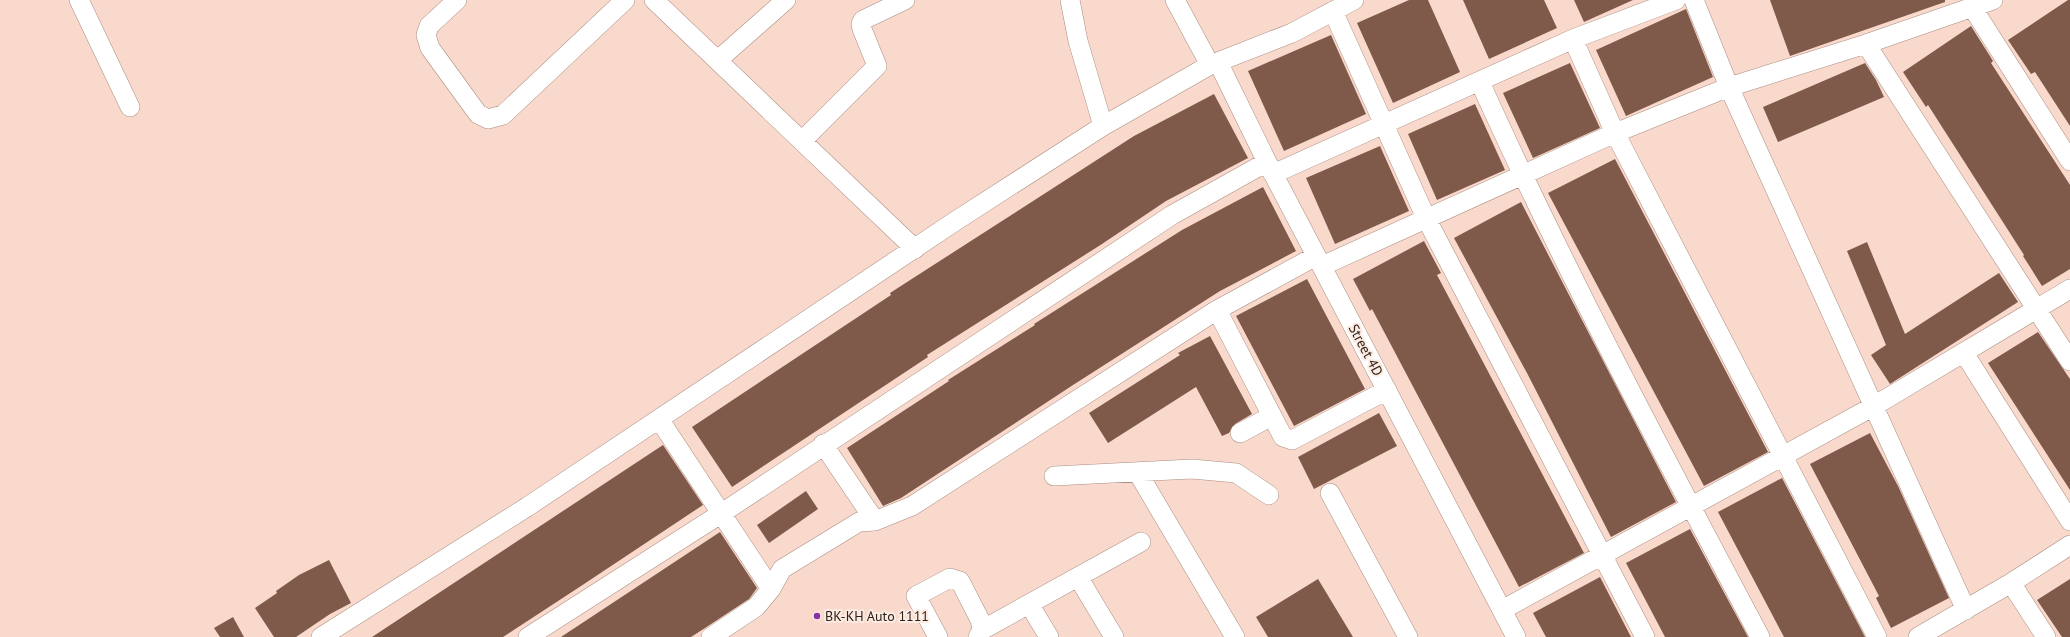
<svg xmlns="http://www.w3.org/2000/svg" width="2070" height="637" font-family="'PT Sans',sans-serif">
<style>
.building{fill:#7f5949}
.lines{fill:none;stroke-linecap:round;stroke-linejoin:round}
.minor-casing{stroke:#aa8d81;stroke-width:20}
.minor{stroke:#fff;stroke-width:19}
.poi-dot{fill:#8833a1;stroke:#fdeae1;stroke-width:1.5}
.labels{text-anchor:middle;stroke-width:4;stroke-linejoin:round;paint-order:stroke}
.street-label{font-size:14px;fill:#2c211c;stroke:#fdeae1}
.poi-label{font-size:14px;fill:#2c211c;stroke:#fdeae1;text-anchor:start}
</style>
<rect width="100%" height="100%" fill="#f9d9cc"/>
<path class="building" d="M1409 0H1428L1460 72 1393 103 1357 23Z
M1463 0H1544L1557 28 1489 59Z
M1574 0H1633L1584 22Z
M1770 0H1945V2L1790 56Z
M2068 0H2070V126L2035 72 2031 74 2008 40Z
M1686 9 1713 77 1626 116 1596 50Z
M1971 26 1993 61 1991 63 2070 185V269L2042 286 2023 256 2024 255 1928 105 1926 107 1903 72Z
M1331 35 1366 114 1284 151 1248 71Z
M1570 63 1600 128 1533 158 1503 93Z
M1865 63 1876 80 1884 97 1778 142 1763 107Z
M1214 94 1248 158 1166 201 1102 244 927 355 928 357 732 487 692 427 891 295 890 293 1134 136Z
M1475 104 1505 170 1437 200 1408 134Z
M1380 146 1409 211 1335 244 1306 178Z
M1615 159 1768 452 1704 486 1548 193Z
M1263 187 1296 251 1220 291 1073 385 901 498 883 506 847 448 949 381 948 380 1035 325 1034 324 1182 230Z
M1521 202 1676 502 1611 537 1527 373 1454 238Z
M1424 241 1441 273 1437 275 1584 553 1519 587 1372 309 1370 311 1353 279Z
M1867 242 1905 334 1999 273 2018 302 1890 384 1871 355 1886 345 1847 251Z
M1307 279 1365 389 1294 426 1236 316Z
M2038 332 2070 379V490L1988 363Z
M1210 336 1252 414 1235 424 1229 433 1222 436 1196 387 1108 443 1089 413 1180 355 1178 353Z
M1379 413 1397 446 1314 489 1298 457Z
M1870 433 1898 486 1949 598 1891 628 1876 598 1879 596 1810 464Z
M663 445 703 505 581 586 503 637H372Z
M1782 478 1865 637H1784L1718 512Z
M806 491 818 509 769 543 757 525Z
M1690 529 1714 574 1748 637H1665L1626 563Z
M720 532 757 588 749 599 705 628 691 637H561Z
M329 560 351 603 330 614 296 637H274L255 608 277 593 276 591 299 575Z
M1600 577 1631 637H1546L1533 613Z
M1318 579 1353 637H1268L1256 617Z
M2070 579V637H2062L2037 600Z
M233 617 244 637H220L214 628Z"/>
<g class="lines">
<g class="minor-casing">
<path id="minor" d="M79 0 130 107
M457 0 429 26 426 35 430 48 478 114 488 119 503 115 625 0
M654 0 915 249
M1070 0 1078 41 1103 126
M1175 0 1210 65
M1694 0 1729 87 1966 610
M1972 7 2070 161
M1333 11 1426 218 1645 637
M1573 39 1615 133 1877 637
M1866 44 2070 361
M718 60 786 0
M1218 62 1267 162 1516 637
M1480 82C1565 271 1663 454 1760 637
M803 140 877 66 862 29 861 24 863 20 905 0
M1273 174 1573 39 1676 0
M1322 266 1615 133 1729 87 1866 44 1993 0
M1217 310 1283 437 1292 440 1387 390
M1964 353 2070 521
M659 419 771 589
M1240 433 1272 416
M823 444 875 521
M1138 473 1235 637
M1054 476 1192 469 1236 473 1269 495
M1330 493 1408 637
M1078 577 1114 637
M2011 583 2046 637
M1029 604 1049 637
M1502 610 1874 406 2070 289
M982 630 1141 542
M321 637 527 507 957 220 1103 126 1210 65 1292 33 1354 0
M528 637 722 513 1172 215 1267 162
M711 637 756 607 771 589 782 569 859 522 875 521 912 506 1217 310 1316 256
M938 637 916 596 950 578 960 581 980 620 982 630 978 637
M1918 637 2011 583 2070 545"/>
</g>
<use href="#minor" class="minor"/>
</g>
<circle class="poi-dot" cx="817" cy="616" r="4"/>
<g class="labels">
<g class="street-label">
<text transform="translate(1366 350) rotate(62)" y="5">Street 4D</text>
</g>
<g class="poi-label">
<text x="825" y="621">BK-KH Auto 1111</text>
</g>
</g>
</svg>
